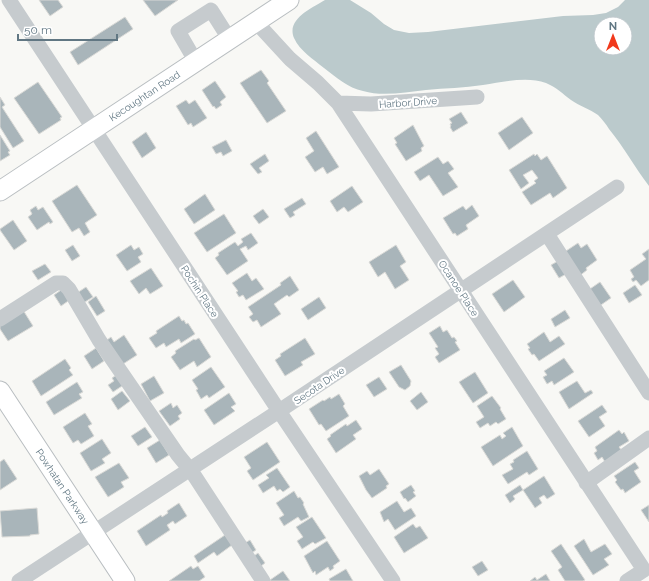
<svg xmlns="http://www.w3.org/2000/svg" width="649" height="581" font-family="Raleway,sans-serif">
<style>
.water{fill:#bbcacc;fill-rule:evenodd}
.building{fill:#a9b5ba;stroke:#dadad7}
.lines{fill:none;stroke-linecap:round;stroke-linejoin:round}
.major-casing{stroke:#b9bec1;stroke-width:21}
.minor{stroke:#c6cbce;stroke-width:15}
.major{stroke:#fff;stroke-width:19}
.labels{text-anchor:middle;stroke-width:4;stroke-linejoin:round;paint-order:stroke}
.street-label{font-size:10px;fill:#617783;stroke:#fff}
</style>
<rect width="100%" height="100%" fill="#f8f8f5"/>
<path class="water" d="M325 0H350L371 13 384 24 394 30 409 33 428 32 563 16 593 15 606 13 618 7 625 0H649V186C635 168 624 147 609 129 606 124 602 119 598 115 590 109 579 106 571 100 563 94 556 87 546 83 527 76 503 82 483 85 464 88 445 88 426 90 405 92 383 97 363 91 348 88 336 77 324 68 313 59 300 51 294 38 286 19 312 8 325 0ZM601 24H625V48H601Z"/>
<path class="building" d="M39 0H58L63 7 50 16Z
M143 0H178L155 16Z
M125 17 133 29 78 65 70 52Z
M261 70 269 81 267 83 286 111 267 123 240 83Z
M215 81 226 97 220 102 222 105 216 109 214 106 213 107 202 90Z
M38 82 62 117 60 118 61 120 39 134 14 98Z
M0 97 5 105 2 107 24 141 13 148 0 127Z
M186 100 189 104 195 100 207 118 193 127 191 123 188 125 176 106Z
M461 112 468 123 453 132 450 127 451 126 450 124 452 123 449 119Z
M522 117 533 133 509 150 498 133Z
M413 125 424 146 421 148 422 151 406 161 395 144 397 143 394 138Z
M316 131 339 167 327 174 323 167 315 172 305 157 314 151 306 138Z
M146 132 156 148 142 158 132 142Z
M0 135 10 151 8 152 10 155 0 161Z
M226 140 232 151 223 156 221 152 216 154 212 147Z
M265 154 269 161 259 168 262 172 258 174 250 164Z
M534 154 535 156 537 154 541 160 547 156 567 188 553 198 550 193 531 205 522 192 536 183 534 181 538 178 532 170 523 175 529 183 521 189 509 170Z
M438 157 443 164 448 161 454 169 448 173 458 187 443 196 429 175 420 181 414 172Z
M77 185 97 215 85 223 90 232 84 236 79 228 72 232 52 201Z
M352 186 363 202 348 212 344 207 337 212 330 201Z
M205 194 215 210 194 224 184 209Z
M302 198 306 204 293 212 295 215 290 218 284 209Z
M472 205 479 216 466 225 468 229 457 236 455 233 453 234 443 218 463 206 466 210Z
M36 206 38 210 43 207 53 222 50 224 49 222 37 230 28 217 32 214 30 210Z
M263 209 269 217 259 224 253 216Z
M224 214 236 233 207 252 194 233Z
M13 220 27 241 14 250 0 230V229Z
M251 233 258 243 248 250 246 246 240 249 248 261 227 275 215 258 219 255 218 253 235 242 238 246 243 242 241 239Z
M578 243 581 248 587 244 597 260 586 268 587 270 578 277 563 253Z
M73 245 80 256 72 261 65 250Z
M131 245 134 250 139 247 143 254 138 257 141 262 127 271 116 255Z
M396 245 406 262 400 266 409 280 395 289 385 272 378 277 369 262Z
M649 249V280L641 286 636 280 633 282 631 279 634 277 630 270 646 259 642 254Z
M558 261 566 274 559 278 551 265Z
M45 264 51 272 38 280 32 271Z
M151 268 163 286 150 294 146 288 139 294 130 281Z
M247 273 252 281 256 278 264 289 246 300 243 295 239 297 236 292 238 291 232 283Z
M290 276 299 290 289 297 287 295 274 304 281 314 261 327 257 320 253 322 249 317 253 314 248 307 281 285 280 283Z
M513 280 525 297 504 312 492 294Z
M600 282 611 298 598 307 587 291Z
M635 285 642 295 629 303 623 293Z
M86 287 93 297 80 305 74 295Z
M64 288 71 299 61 306 54 295Z
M96 296 105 311 97 316 88 302Z
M319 297 326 308 308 320 301 309Z
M23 310 33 326 8 341 0 329V325Z
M565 310 570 318 555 327 551 319Z
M179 316 182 321 184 320 186 324 188 323 195 334 181 343 179 339 166 347 164 343 156 348 149 338 157 333 156 331Z
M440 326 443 332 447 330 452 338 454 337 457 341 455 342 460 350 439 363 435 357 439 354 435 348 438 347 429 333Z
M544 332 550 342 559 336 565 344 539 361 534 354 532 355 528 349 530 348 527 344Z
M124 335 137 355 123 364 107 340 111 337 114 342Z
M199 338 211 357 197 367 194 361 180 370 171 357 176 353 175 351 194 339 195 340Z
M305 338 315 354 301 362 303 365 285 376 275 360 281 356 280 354Z
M96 348 104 361 92 369 84 356Z
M564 358 574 372 554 385 552 381 547 384 543 377 547 375 544 371Z
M65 359 71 368 69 370 73 375 41 396 32 381Z
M401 365 411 381 410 386 405 390 399 387 389 372Z
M211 367 225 387 209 398 207 395 201 399 196 390 198 389 192 380Z
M475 372 488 393 473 403 459 382Z
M118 374 125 384 113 392 108 385 114 381 112 378Z
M154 376 164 393 150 401 141 384Z
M379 377 387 389 374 397 366 385Z
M577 381 585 393 591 390 593 393 569 409 559 392Z
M77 382 83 392 79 394 82 398 54 415 46 402Z
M122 391 130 401 118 410 111 399Z
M421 392 428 402 417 410 410 401Z
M229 393 236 404 231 407 235 411 214 425 204 410Z
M339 394 345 404 343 406 349 416 326 431 321 424 319 425 309 409 323 400 324 401 330 397 331 399Z
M492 396 501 408 500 409 506 419 498 424 496 422 490 426 488 423 480 428 476 422 484 417 477 406Z
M171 403 173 408 177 405 182 413 178 416 180 419 170 426 159 411Z
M602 405 607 412 599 417 605 426 589 437 578 421Z
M85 413 92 424 88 426 94 436 81 444 78 440 73 443 63 427Z
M356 420 362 429 353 435 356 439 336 453 327 439 331 436 330 435 346 424 347 426Z
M145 427 152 437 138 446 131 436Z
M512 427 523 446 493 466 481 447 500 435 502 439 506 436 503 433Z
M619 430 622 434 624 432 629 441 619 447 622 451 605 462 602 457 598 460 594 453 597 451 595 447Z
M102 439 111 453 102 459 105 463 91 471 80 453Z
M160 440 169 455 156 463 147 448Z
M267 442 280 462 253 480 247 471 251 468 244 457Z
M527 451 538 469 529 475 527 472 508 484 502 475 513 469 510 464 514 462 513 460Z
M4 459 17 479 0 490V462Z
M635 462 639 468 634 471 641 482 625 493 623 489 621 490 615 482 617 480 614 476Z
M119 463 129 478 121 482 124 487 108 497 95 477Z
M277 468 290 487 283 492 280 489 277 491 274 486 263 493 258 485 269 478 266 475Z
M379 469 389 484 386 486 387 488 372 498 366 490 359 476 367 471 370 475Z
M544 476 555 494 547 499 544 495 539 498 542 503 535 508 523 490Z
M411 485 415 491 413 492 416 496 408 502 405 498 404 499 400 492Z
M520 485 523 490 513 496 515 499 510 503 505 495Z
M294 491 298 498 300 497 304 503 303 504 309 517 301 521 298 517 284 526 279 518 284 515 276 503Z
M397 501 404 512 411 508 416 516 395 530 388 519 384 522 380 512Z
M179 503 187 516 175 524 173 521 167 525 170 530 146 546 137 531 161 515 162 517 168 513 167 511Z
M649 505V522L641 510Z
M37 508 39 534 30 535V536L2 537 0 511Z
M312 517 326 538 315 544 313 542 302 549 297 541 303 537 296 527Z
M413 524 416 528 420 526 428 538 404 553 394 537Z
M225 535 232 545 217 556 214 552 198 563 194 556Z
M584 539 591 552 605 544 612 554 604 559 609 565 593 575 574 546Z
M250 540 256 550 247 556 240 546Z
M327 541 340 561 333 566 334 568 330 571 328 567 316 575 315 571 313 573 304 556Z
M561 544 585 580 583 581H565L558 570 562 567 551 551Z
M258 553 265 563 257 569 250 559Z
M482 561 488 570 478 576 472 567Z
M191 566 193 569 198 566 205 577 199 581H169Z
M346 569 353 581H330L329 579Z
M283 571 290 581H271L270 580Z
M546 574 550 581H530L535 577 537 580Z"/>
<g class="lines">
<g class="major-casing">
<g id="major">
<path id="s1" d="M0 191 289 0"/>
<path id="s2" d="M0 391 125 581"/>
</g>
</g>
<path class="minor" d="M9 0 279 411 393 581
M256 22 290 59 318 83 338 103 644 570 627 581
M196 62 178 31 211 10 230 40
M338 103 371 104 477 97
M547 234 649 393
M0 319 56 283H63L69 289 99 340 178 455 192 472 263 581
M586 483 649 438
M19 581 279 411 617 187"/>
<use href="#major" class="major"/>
</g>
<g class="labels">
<g class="street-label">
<text dy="4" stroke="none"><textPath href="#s1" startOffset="173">Kecoughtan Road</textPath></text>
<text transform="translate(408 102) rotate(-4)" y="4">Harbor Drive</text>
<text transform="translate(459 288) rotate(57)" y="4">Ocanoe Place</text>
<text transform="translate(200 291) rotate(57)" y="4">Pochin Place</text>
<text transform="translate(319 385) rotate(-34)" y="4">Secota Drive</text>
<text dy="4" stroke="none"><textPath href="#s2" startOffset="114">Powhatan Parkway</textPath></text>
</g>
</g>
<g transform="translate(613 36)"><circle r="19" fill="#ffffff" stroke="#c0c9cd"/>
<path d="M0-3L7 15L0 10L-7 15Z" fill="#f1391c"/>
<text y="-6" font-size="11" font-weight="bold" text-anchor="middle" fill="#617783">N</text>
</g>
<path d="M18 34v6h99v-6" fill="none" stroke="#617783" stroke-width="2"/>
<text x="24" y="34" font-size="12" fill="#617783" stroke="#ffffff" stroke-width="3" paint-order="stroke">50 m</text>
</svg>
